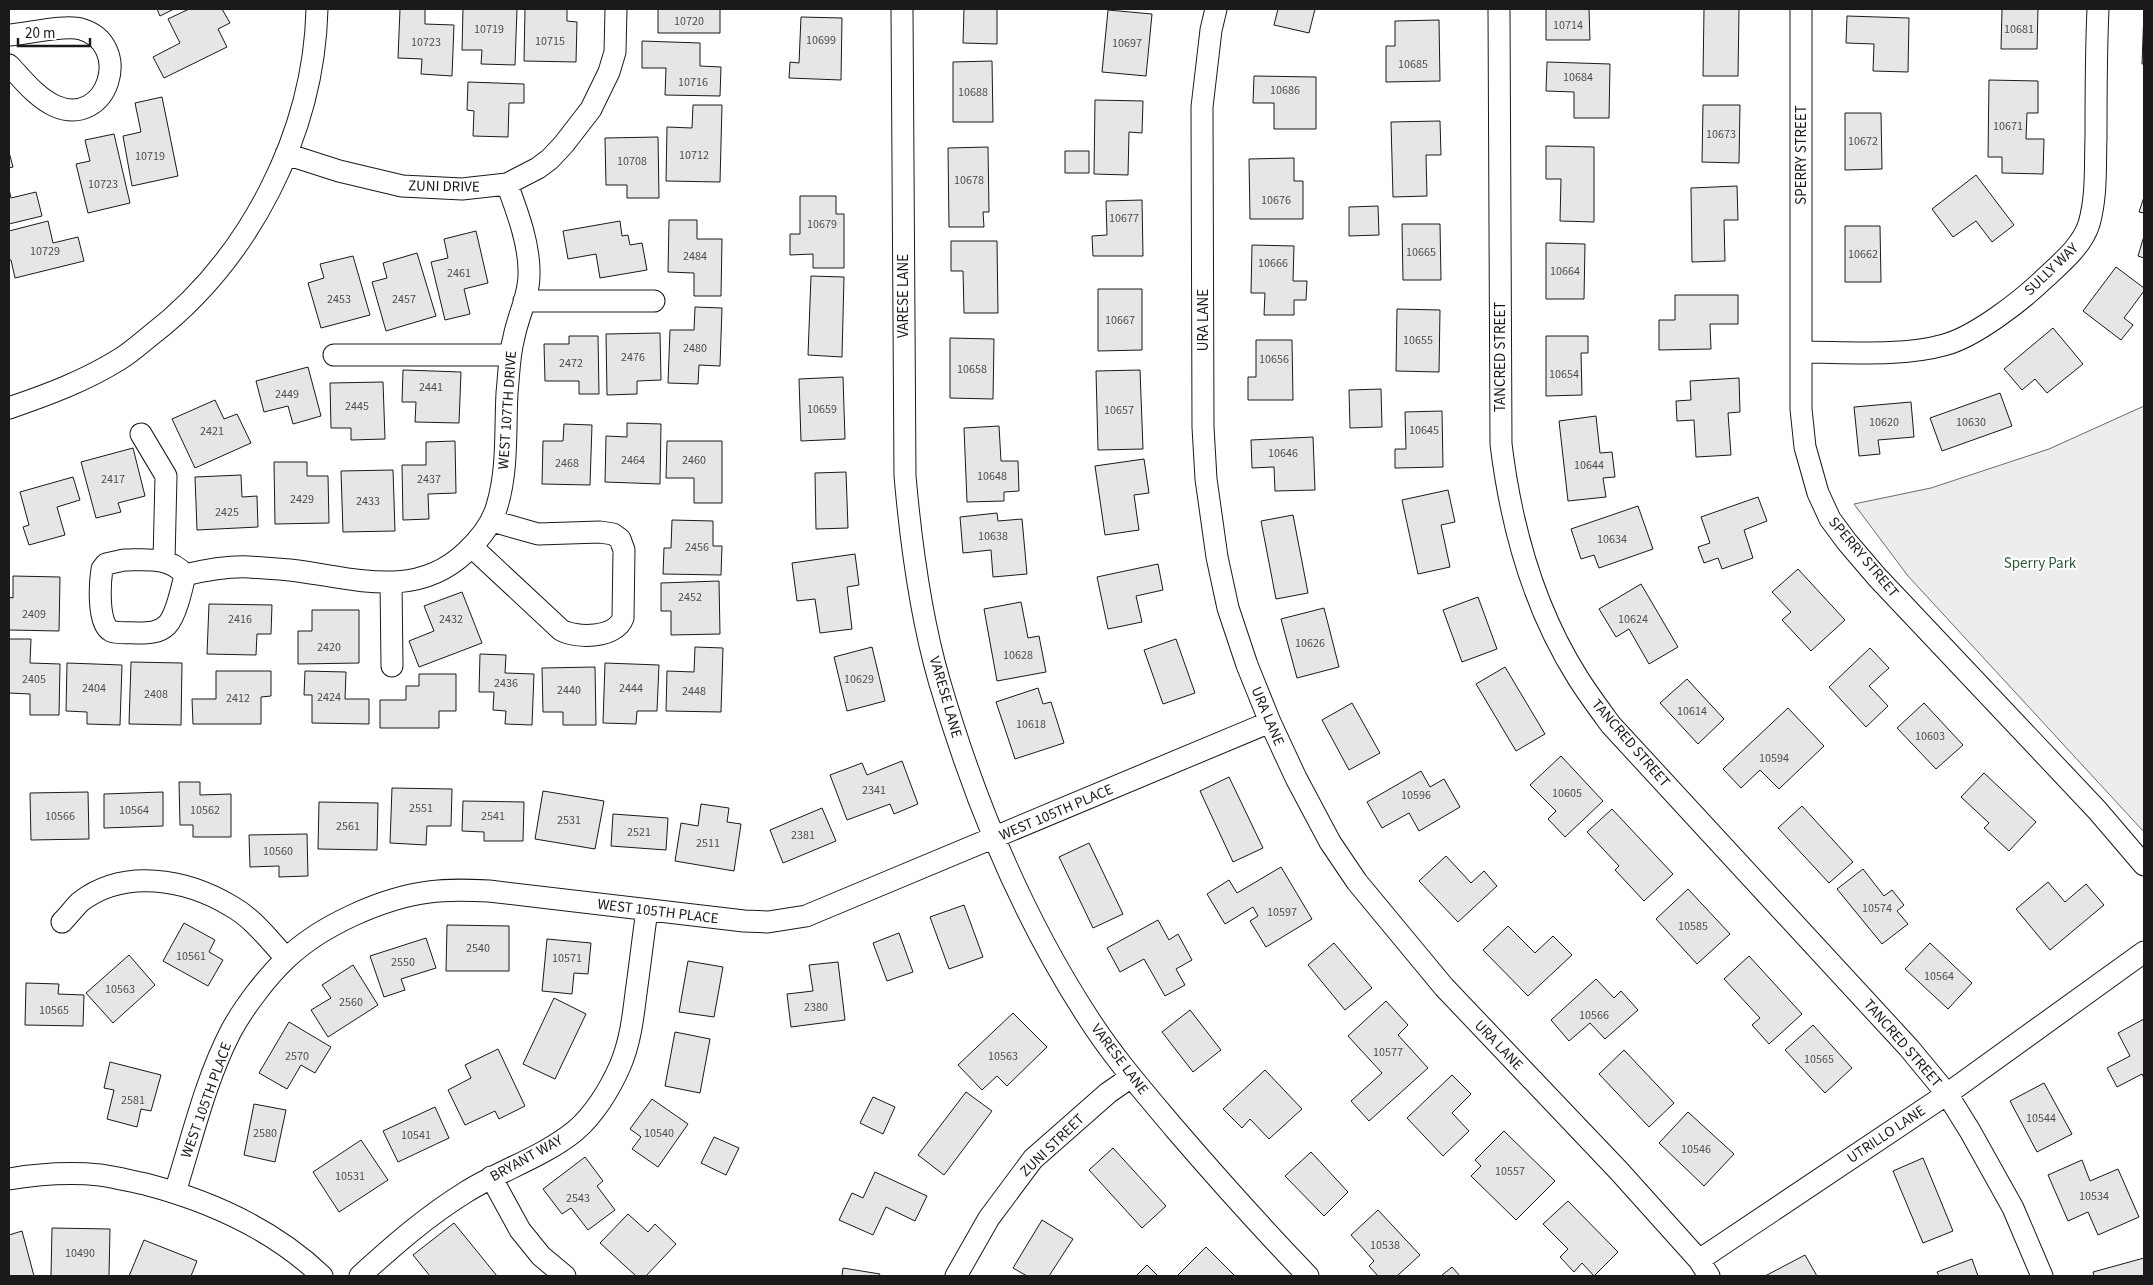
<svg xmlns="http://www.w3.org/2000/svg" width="2153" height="1285" font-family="'Source Sans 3',sans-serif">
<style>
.built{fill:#ededed;stroke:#6a6a6a}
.building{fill:#e6e6e6;stroke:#1a1a1a}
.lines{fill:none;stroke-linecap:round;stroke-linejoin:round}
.minor-casing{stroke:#1a1a1a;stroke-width:23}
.minor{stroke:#fff;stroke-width:21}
.labels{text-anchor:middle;stroke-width:4;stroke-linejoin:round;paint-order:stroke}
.number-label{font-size:12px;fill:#4d4d4d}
.street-label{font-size:15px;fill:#1a1a1a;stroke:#fff}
.park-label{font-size:15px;fill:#2b5a34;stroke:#fff}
</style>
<rect width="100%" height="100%" fill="#fff"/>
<path class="built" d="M2144 406V832L1908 576 1854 504 1931 488 2049 449Z"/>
<path class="building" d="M157 9H174L160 16Z
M189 9H222L230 23 218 29 227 47 164 78 153 57 180 43 168 19Z
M400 9H425V24L454 25 452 76 421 74 422 59 398 58Z
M463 9H517L515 65 481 64 482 50H462Z
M525 9H567V21L577 22 576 62 524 61Z
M658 9H720V33H658Z
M964 9H997V44L963 43Z
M1278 9H1315L1309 33 1274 25Z
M1546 9H1589L1590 40H1546Z
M1704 9H1739L1738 76H1703Z
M2002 9H2038L2037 49H2001Z
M1108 10 1152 14 1146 76 1102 72Z
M2144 11V64H2142Z
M1847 16 1909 18 1908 72 1873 71 1874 44 1846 43Z
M801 17 842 18 841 80 789 78 790 62 799 63Z
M1439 20 1440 81 1386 82V46H1395V21Z
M642 41 700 43V66L721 67 720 96 665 95 666 68H642Z
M992 61 993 122H953V62Z
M1547 62 1610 64 1609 118H1574V92L1546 91Z
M1254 76 1316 77V129H1274V103H1253Z
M1989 80 2038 81V113H2027L2026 139H2044L2043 174 2002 173V157H1988Z
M468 82 524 84V103H509L508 137 473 136 474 111 467 110Z
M162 97 178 176 132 186 123 136 141 132 135 103Z
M1095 100 1143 101 1142 133 1129 132 1128 175 1094 174Z
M693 105H722L720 182 666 181 667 127 692 128Z
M1703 105H1740L1739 163 1702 162Z
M1845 113H1881L1882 169 1845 170Z
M1440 121 1441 155H1426L1427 196 1393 197 1391 122Z
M114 134 130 203 88 213 76 164 90 161 85 140Z
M658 137 659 198H627V185H606L605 138Z
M1546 146 1594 147V222L1560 221 1561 179H1546Z
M988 147 989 212H983L984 227H949L948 148Z
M1065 151H1089V173H1065Z
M9 152 13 167 9 168Z
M1294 158V181H1303V219H1250L1249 159Z
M1976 175 2014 225 1992 242 1976 221 1953 237 1932 209Z
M1737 186 1738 220H1724L1725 261 1692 262 1691 188Z
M9 189 11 198 36 192 42 216 9 224Z
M800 196H836V214H844V268H813V254L790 255V234H800Z
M2144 197V213L2139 212Z
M1142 200 1143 256H1093L1092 236 1107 235 1106 201Z
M1378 206 1379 235 1349 236V207Z
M669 220H697V239H722L721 296H694V273L668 272Z
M48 221 53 243 78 237 84 261 15 278 11 260H9V231Z
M620 221 622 236 628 235 630 245 642 243 647 270 600 278 596 254 568 259 563 231Z
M1402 224H1440L1441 280H1403Z
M1845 226H1880L1881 282H1845Z
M476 231 488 283 464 289 470 314 445 320 431 262 448 258 444 239Z
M2144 236V258L2138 256Z
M951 241H997L998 313H964L963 271H951Z
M1546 243 1585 244 1584 299H1546Z
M1252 245 1294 246 1293 281H1307L1306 300H1294V315H1264L1265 293H1251Z
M417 253 436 316 386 331 372 282 387 278 383 263Z
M353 256 370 315 321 328 308 283 324 278 320 264Z
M2116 267 2144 288V291L2124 318 2133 325 2121 340 2083 311Z
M811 276 844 277 842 357 808 355Z
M1098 289H1142V350L1098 351Z
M1675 295H1738V324H1710L1711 349 1659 350V320H1675Z
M695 307 722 308 720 366 699 365 698 384 668 383 670 330H694Z
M1397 309 1440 310 1439 372 1396 371Z
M2053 328 2083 364 2047 393 2035 379 2022 390 2004 369Z
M660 333 661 380 637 381V394L607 395 606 334Z
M569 336H598L599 394H579V381H545L544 344H569Z
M1546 336H1588V353H1581L1582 395 1546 396Z
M950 338 994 339 993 399 950 398Z
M1256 340H1292L1293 400H1248V377H1256Z
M308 367 321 416 293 424 288 406 264 412 256 381Z
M403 370 461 372 459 423 415 422 416 402H402Z
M1140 370 1143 449 1098 450 1096 371Z
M843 377 845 439 801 441 799 379Z
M1739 378 1740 412 1728 413 1731 455 1696 457 1694 420 1677 421 1676 401 1691 400 1690 381Z
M383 382 385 439 351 440V428H331L330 383Z
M1381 389 1382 427 1350 428 1349 390Z
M2000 393 2012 426 1942 451 1930 418Z
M215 400 224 419 237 414 251 443 195 468 172 419Z
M1911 402 1914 437 1878 440 1880 454 1859 456 1854 407Z
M1442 411 1443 467 1395 468V449H1406L1405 412Z
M1596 416 1600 453 1612 452 1615 477 1603 478 1606 497 1568 501 1559 421Z
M627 423 661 424 660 484 605 482 606 436 627 437Z
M564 424 592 425 590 485 542 484 543 441H563Z
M999 426 1001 461H1018L1019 491 1004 492V501L967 502 964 428Z
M1313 437 1315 490 1275 491 1274 467 1252 468 1251 440Z
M455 441 456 493 428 494 429 519 403 520 402 465H426V442Z
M667 441H722V503H694V478H666Z
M133 448 145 496 118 503 121 512 96 518 81 462Z
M1144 459 1149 493 1134 495 1139 530 1105 535 1095 466Z
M274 462H307V476H328L329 523 275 524Z
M393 470 395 531 343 532 341 471Z
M846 472 848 528 816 529 815 473Z
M241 475 242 497 257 496 258 527 197 530 195 477Z
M73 477 80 500 57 507 65 535 29 545 23 527 29 525 20 492Z
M1448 490 1455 522 1441 525 1450 567 1418 574 1402 500Z
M1758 497 1767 521 1744 530 1753 558 1722 569 1718 558 1704 563 1698 547 1710 543 1701 517Z
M1638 506 1653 549 1599 568 1594 555 1581 559 1571 529Z
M997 513 998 521 1022 519 1027 574 993 577 991 550 963 553 960 517Z
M1293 515 1308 593 1276 599 1261 521Z
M672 520 713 521V546H722L721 575 663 574 664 548H671Z
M855 554 859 585 847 587 852 629 820 633 815 599 797 601 792 563Z
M1158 564 1163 590 1136 596 1142 622 1108 629 1097 577Z
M1798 569 1845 620 1811 651 1782 620 1791 612 1772 592Z
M13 576 60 577 59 631 9 630V597L13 598Z
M719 581 720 634 671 635V611H661V583Z
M1641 584 1678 647 1649 664 1629 629 1616 637 1599 609Z
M462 592 482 643 419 667 409 641 434 631 424 606Z
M1478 597 1497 649 1462 662 1443 610Z
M1021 602 1028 638 1039 636 1046 672 997 681 984 609Z
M209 604 272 605 271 634H257L256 655 207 654Z
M1324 608 1339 667 1297 678 1281 619Z
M312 610H359V663L298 664V631H312Z
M9 639H31L30 663 60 664 59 715H30V694L9 693Z
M1176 639 1195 693 1163 704 1144 650Z
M695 647 723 648 721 712 666 711 667 671 694 672Z
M872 647 885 701 847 711 834 657Z
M1870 648 1889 668 1869 686 1888 706 1866 727 1829 687Z
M480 654 506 655 505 673 534 674 532 725 505 724 506 711 493 710 494 692H479Z
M131 662 182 663 181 725 129 724Z
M67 663 122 665 120 725 87 724V712L66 711Z
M605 663 659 665 657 711H637L636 724 603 723Z
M595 667 596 725H563V712H543L542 668Z
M1505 667 1545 734 1516 751 1476 684Z
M216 671H271V696L261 697V724H193L192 699H216Z
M305 671 346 672 345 699H369V724L312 723V695H304Z
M419 674H456V711H439V728H380V700H406V686H419Z
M1687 679 1724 719 1698 744 1660 703Z
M1038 688 1043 704 1051 702 1064 743 1015 759 996 702Z
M1352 703 1380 753 1349 770 1322 720Z
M1924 703 1963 745 1936 769 1897 728Z
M1788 708 1824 746 1779 789 1760 770 1741 788 1723 769Z
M1561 756 1603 801 1565 837 1548 819 1556 811 1530 785Z
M902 761 918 804 894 814 890 804 847 820 830 775 862 763 867 775Z
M1421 771 1430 787 1444 779 1460 807 1419 831 1409 813 1382 828 1367 802Z
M1984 773 2036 822 2009 851 1984 828 1989 823 1961 797Z
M1229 777 1263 848 1233 862 1200 791Z
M179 782H200V795L231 794V837H193V825H180Z
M392 788 452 789 451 826H427L426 845 390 843Z
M543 791 604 801 595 849 535 839Z
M88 792 89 839 31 840 30 793Z
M163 792V826L104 828V794Z
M463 801 524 802 523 841H484V832L462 831Z
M319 802 378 803 377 850 318 849Z
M701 804 729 808 727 822 741 824 734 871 675 861 681 823 698 826Z
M1802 806 1853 862 1829 883 1778 828Z
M822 808 836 841 783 863 770 830Z
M1612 809 1673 874 1644 901 1615 870 1619 866 1587 832Z
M613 814 668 818 666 850 611 846Z
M307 834 308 876 279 877V866L250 867 249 835Z
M1089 843 1123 914 1093 928 1059 857Z
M1446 856 1471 883 1484 871 1497 886 1458 922 1419 881Z
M1281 867 1312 919 1266 947 1250 921 1258 916 1253 907 1225 924 1207 894 1229 880 1237 893Z
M1863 869 1884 896 1892 890 1904 905 1897 911 1908 924 1882 944 1837 889Z
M2048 882 2065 902 2086 884 2104 905 2050 950 2016 909Z
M1688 889 1730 934 1697 964 1656 919Z
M964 905 983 957 949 969 930 917Z
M1158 920 1169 940 1178 934 1192 960 1176 969 1185 985 1165 996 1144 959 1120 972 1107 948Z
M184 923 215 940 209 952 223 960 208 986 163 961Z
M447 925 509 926V971H446Z
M1508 926 1535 953 1553 936 1572 955 1528 996 1483 950Z
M899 933 913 972 887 981 873 943Z
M426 938 436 968 401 979 405 990 384 997 370 956Z
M547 939 591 943 588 974 574 973 572 994 542 991Z
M1334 943 1372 988 1345 1010 1308 965Z
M1930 943 1972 983 1948 1009 1905 969Z
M129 955 155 985 113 1023 86 993Z
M1749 956 1802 1014 1769 1044 1752 1025 1760 1018 1724 979Z
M688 961 723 967 714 1017 679 1012Z
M838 962 845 1020 791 1027 787 994 813 991 809 965Z
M353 965 378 1005 328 1037 311 1010 331 998 322 985Z
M1596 979 1614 998 1621 991 1638 1010 1605 1039 1590 1023 1569 1041 1551 1020Z
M26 983 59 984 58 994 84 995 83 1026 25 1025Z
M554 998 586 1014 555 1079 523 1064Z
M1386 1001 1408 1025 1398 1035 1428 1068 1369 1121 1351 1101 1382 1073 1348 1036Z
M1190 1010 1221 1050 1193 1072 1162 1032Z
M1013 1013 1047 1047 1007 1086 997 1076 982 1090 958 1065Z
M2144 1019V1078L2142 1074 2117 1087 2107 1068 2130 1056 2118 1033Z
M289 1022 331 1047 315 1073 301 1065 287 1089 259 1073Z
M1813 1025 1852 1068 1825 1093 1785 1050Z
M675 1032 710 1039 700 1093 665 1086Z
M498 1049 525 1106 499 1119 495 1111 465 1125 448 1090 471 1078 465 1065Z
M1624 1050 1674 1103 1649 1127 1599 1074Z
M110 1062 161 1075 151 1111 141 1109 137 1127 107 1119 114 1090 104 1088Z
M1265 1070 1302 1109 1269 1139 1250 1119 1242 1128 1223 1109Z
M1452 1075 1471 1094 1452 1113 1469 1131 1443 1156 1407 1118Z
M2044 1083 2072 1134 2037 1152 2010 1101Z
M966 1092 992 1111 944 1175 918 1155Z
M873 1097 895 1107 883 1134 860 1123Z
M652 1099 688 1124 658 1167 632 1149 641 1137 630 1129Z
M254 1104 286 1110 275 1162 244 1155Z
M435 1107 449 1138 398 1162 383 1131Z
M1688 1112 1734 1154 1704 1186 1659 1143Z
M1504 1131 1555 1181 1516 1220 1471 1176 1481 1166 1475 1160Z
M714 1137 739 1148 726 1175 701 1163Z
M361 1140 388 1180 339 1212 313 1172Z
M1113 1148 1166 1206 1142 1228 1089 1170Z
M1311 1152 1348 1192 1324 1216 1285 1176Z
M585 1157 603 1181 597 1186 615 1210 588 1230 571 1208 562 1214 543 1189Z
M1923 1158 1953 1231 1923 1243 1893 1171Z
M2082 1160 2090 1181 2118 1169 2139 1217 2098 1235 2088 1212 2068 1221 2048 1175Z
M875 1172 927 1196 915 1221 886 1207 873 1235 839 1220 852 1193 863 1198Z
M1568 1201 1618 1252 1594 1276 1582 1263 1574 1272 1560 1257 1568 1249 1543 1224Z
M1378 1210 1420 1255 1397 1276H1378L1369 1266 1374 1261 1351 1235Z
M628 1214 648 1232 655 1224 676 1244 646 1276H636L600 1243Z
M1042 1220 1073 1239 1049 1276H1027L1013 1268Z
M454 1223 497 1276H430L413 1255Z
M52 1228 110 1229 109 1276H51Z
M22 1231 34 1276H9V1235Z
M144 1240 197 1261 191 1276H129Z
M1206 1247 1235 1276H1177Z
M1805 1255 1817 1276H1765Z
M2144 1258V1276H2094L2093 1272Z
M1972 1259 1978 1276H1939L1937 1272Z
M1147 1265 1158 1276H1136Z
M1452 1267 1460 1276H1441Z
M843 1268 880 1274 879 1276H842Z"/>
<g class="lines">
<g class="minor-casing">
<path id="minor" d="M902 9 905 476C911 544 920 614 939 680 973 797 1021 914 1087 1016 1113 1057 1144 1092 1175 1129 1218 1179 1262 1228 1308 1276
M1216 9 1211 30 1202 107 1203 427 1206 479 1217 557 1228 608 1247 665 1270 722 1296 778 1330 842 1357 882 1444 987 1619 1171 1699 1260 1709 1276
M1499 9 1501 444C1511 526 1533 607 1578 678 1588 694 1600 710 1611 725L1909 1048 1947 1094 1970 1131 2013 1208 2042 1276
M1801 9V409L1805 447 1818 493 1830 519 1847 542 1877 577 2097 810 2144 865
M9 35C27 34 65 24 81 29 134 44 108 129 55 106 37 98 22 79 9 65
M286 154 339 171 402 186 462 189 507 184 538 168 550 159 564 144 591 109 609 72 615 52 616 9
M524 301H654
M1801 352C1846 352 1901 357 1944 345 1975 337 2021 301 2044 279 2061 263 2082 246 2089 224 2097 196 2095 166 2096 137 2096 94 2096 52 2098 9
M334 355H510
M9 408C47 395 85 381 120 359 130 353 140 344 150 336 249 260 314 134 317 9
M141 434 166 476 164 561
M472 547 561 630C577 639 616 638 623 618L624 550 620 539 613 534 600 532 538 534 492 521
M124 560C146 560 170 556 185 575 182 588 176 616 167 625 159 633 148 633 138 633 130 632 118 634 111 631 97 624 100 582 102 569L106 564Z
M185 575C206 570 227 566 249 567 265 568 282 569 298 571 357 579 417 599 466 552 480 539 492 524 497 506 508 470 505 430 507 393 509 374 509 355 514 337 518 316 529 296 529 275 530 245 517 211 507 184
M391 582 392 666
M62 922C68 916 74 908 80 902 124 868 186 879 231 906 253 918 269 940 286 958
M491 1177 520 1230 541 1256 565 1276
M9 1179C39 1174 69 1172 100 1175 115 1177 130 1181 145 1184 210 1201 273 1229 322 1276
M175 1192C192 1139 205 1081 231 1031 244 1007 267 977 286 959 320 926 382 898 429 892 449 889 469 890 489 891L744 921 768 922 806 916 1270 722
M1699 1260 1947 1094 2144 952
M360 1276C393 1246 427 1216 466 1192 501 1170 543 1157 575 1131 594 1115 610 1089 620 1066 630 1043 633 1018 636 993 640 965 643 938 647 910
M956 1276 989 1218 1033 1159 1108 1093 1131 1077"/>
</g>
<use href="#minor" class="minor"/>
</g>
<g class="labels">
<g class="number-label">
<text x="689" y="25">10720</text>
<text x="1568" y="29">10714</text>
<text x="489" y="33">10719</text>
<text x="2019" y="33">10681</text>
<text x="821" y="44">10699</text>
<text x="550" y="45">10715</text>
<text x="426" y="46">10723</text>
<text x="1127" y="47">10697</text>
<text x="1413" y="68">10685</text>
<text x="1578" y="81">10684</text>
<text x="693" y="86">10716</text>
<text x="1285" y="94">10686</text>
<text x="973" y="96">10688</text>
<text x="2008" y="130">10671</text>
<text x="1721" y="138">10673</text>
<text x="1863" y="145">10672</text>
<text x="694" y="159">10712</text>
<text x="150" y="160">10719</text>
<text x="632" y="165">10708</text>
<text x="969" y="184">10678</text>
<text x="103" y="188">10723</text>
<text x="1276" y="204">10676</text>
<text x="1124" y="222">10677</text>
<text x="822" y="228">10679</text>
<text x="45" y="255">10729</text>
<text x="1421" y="256">10665</text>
<text x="1863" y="258">10662</text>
<text x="695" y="260">2484</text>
<text x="1273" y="267">10666</text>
<text x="1565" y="275">10664</text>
<text x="459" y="277">2461</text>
<text x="339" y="303">2453</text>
<text x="404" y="303">2457</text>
<text x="1120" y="324">10667</text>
<text x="1418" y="344">10655</text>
<text x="695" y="352">2480</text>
<text x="633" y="361">2476</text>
<text x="1274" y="363">10656</text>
<text x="571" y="367">2472</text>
<text x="972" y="373">10658</text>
<text x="1564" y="378">10654</text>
<text x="431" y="391">2441</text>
<text x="287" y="398">2449</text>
<text x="357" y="410">2445</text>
<text x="822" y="413">10659</text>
<text x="1119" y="414">10657</text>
<text x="1884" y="426">10620</text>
<text x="1971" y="426">10630</text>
<text x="1424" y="434">10645</text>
<text x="212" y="435">2421</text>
<text x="1283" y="457">10646</text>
<text x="633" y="464">2464</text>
<text x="694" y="464">2460</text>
<text x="567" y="467">2468</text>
<text x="1589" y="469">10644</text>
<text x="992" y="480">10648</text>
<text x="113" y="483">2417</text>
<text x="429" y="483">2437</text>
<text x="302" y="503">2429</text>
<text x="368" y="505">2433</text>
<text x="227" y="516">2425</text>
<text x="993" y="540">10638</text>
<text x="1612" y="543">10634</text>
<text x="697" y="551">2456</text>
<text x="690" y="601">2452</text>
<text x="34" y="618">2409</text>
<text x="240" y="623">2416</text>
<text x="451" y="623">2432</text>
<text x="1633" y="623">10624</text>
<text x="1310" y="647">10626</text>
<text x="329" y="651">2420</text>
<text x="1018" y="659">10628</text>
<text x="34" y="683">2405</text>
<text x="859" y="683">10629</text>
<text x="506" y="687">2436</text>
<text x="94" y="692">2404</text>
<text x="631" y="692">2444</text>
<text x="569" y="694">2440</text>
<text x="694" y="695">2448</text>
<text x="156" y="698">2408</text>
<text x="329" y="701">2424</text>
<text x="238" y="702">2412</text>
<text x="1692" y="715">10614</text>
<text x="1031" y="728">10618</text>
<text x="1930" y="740">10603</text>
<text x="1774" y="762">10594</text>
<text x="874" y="794">2341</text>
<text x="1567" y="797">10605</text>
<text x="1416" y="799">10596</text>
<text x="421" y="812">2551</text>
<text x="134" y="814">10564</text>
<text x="205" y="814">10562</text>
<text x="60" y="820">10566</text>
<text x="493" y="820">2541</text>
<text x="569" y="824">2531</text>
<text x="348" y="830">2561</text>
<text x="639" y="836">2521</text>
<text x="803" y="839">2381</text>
<text x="708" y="847">2511</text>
<text x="278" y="855">10560</text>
<text x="1877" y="912">10574</text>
<text x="1282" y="916">10597</text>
<text x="1693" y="930">10585</text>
<text x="478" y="952">2540</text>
<text x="191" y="960">10561</text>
<text x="567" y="962">10571</text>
<text x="403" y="966">2550</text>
<text x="1939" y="980">10564</text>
<text x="120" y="993">10563</text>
<text x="351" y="1006">2560</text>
<text x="816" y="1011">2380</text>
<text x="54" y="1014">10565</text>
<text x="1594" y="1019">10566</text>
<text x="1388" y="1056">10577</text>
<text x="297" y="1060">2570</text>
<text x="1003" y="1060">10563</text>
<text x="1819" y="1063">10565</text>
<text x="133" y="1104">2581</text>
<text x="2041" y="1122">10544</text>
<text x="265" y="1137">2580</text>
<text x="659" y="1137">10540</text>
<text x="416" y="1139">10541</text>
<text x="1696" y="1153">10546</text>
<text x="1510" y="1175">10557</text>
<text x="350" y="1180">10531</text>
<text x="2094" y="1200">10534</text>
<text x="578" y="1202">2543</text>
<text x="1385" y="1249">10538</text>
<text x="80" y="1257">10490</text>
</g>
<g class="street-label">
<text transform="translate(1801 155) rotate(-90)" y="5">SPERRY STREET</text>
<text transform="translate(444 186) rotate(1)" y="5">ZUNI DRIVE</text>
<text transform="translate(2051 269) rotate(-44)" y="5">SULLY WAY</text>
<text transform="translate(903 296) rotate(-90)" y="5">VARESE LANE</text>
<text transform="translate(1203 320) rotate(-90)" y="5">URA LANE</text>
<text transform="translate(1500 357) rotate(-90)" y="5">TANCRED STREET</text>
<text transform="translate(507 410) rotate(-86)" y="5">WEST 107TH DRIVE</text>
<text transform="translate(1864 557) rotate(50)" y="5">SPERRY STREET</text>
<text transform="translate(946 697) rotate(74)" y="5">VARESE LANE</text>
<text transform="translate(1268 716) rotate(67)" y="5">URA LANE</text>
<text transform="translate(1631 743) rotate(49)" y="5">TANCRED STREET</text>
<text transform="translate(1056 812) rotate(-23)" y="5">WEST 105TH PLACE</text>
<text transform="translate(658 911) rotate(7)" y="5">WEST 105TH PLACE</text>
<text transform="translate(1903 1043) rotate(49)" y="5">TANCRED STREET</text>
<text transform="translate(1499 1045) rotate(46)" y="5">URA LANE</text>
<text transform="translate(1120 1059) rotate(53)" y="5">VARESE LANE</text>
<text transform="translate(206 1100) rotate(-70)" y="5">WEST 105TH PLACE</text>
<text transform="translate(1886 1134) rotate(-34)" y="5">UTRILLO LANE</text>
<text transform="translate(1052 1145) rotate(-44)" y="5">ZUNI STREET</text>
<text transform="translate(526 1158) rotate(-29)" y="5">BRYANT WAY</text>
</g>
<g class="park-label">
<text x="2040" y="568">Sperry Park</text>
</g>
</g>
<rect width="2153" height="1285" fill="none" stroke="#1a1a1a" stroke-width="20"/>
<path d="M18 38v8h72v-8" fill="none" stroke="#1a1a1a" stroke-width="2.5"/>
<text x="25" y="38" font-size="15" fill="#1a1a1a" stroke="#ffffff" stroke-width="4" paint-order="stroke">20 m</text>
</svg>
